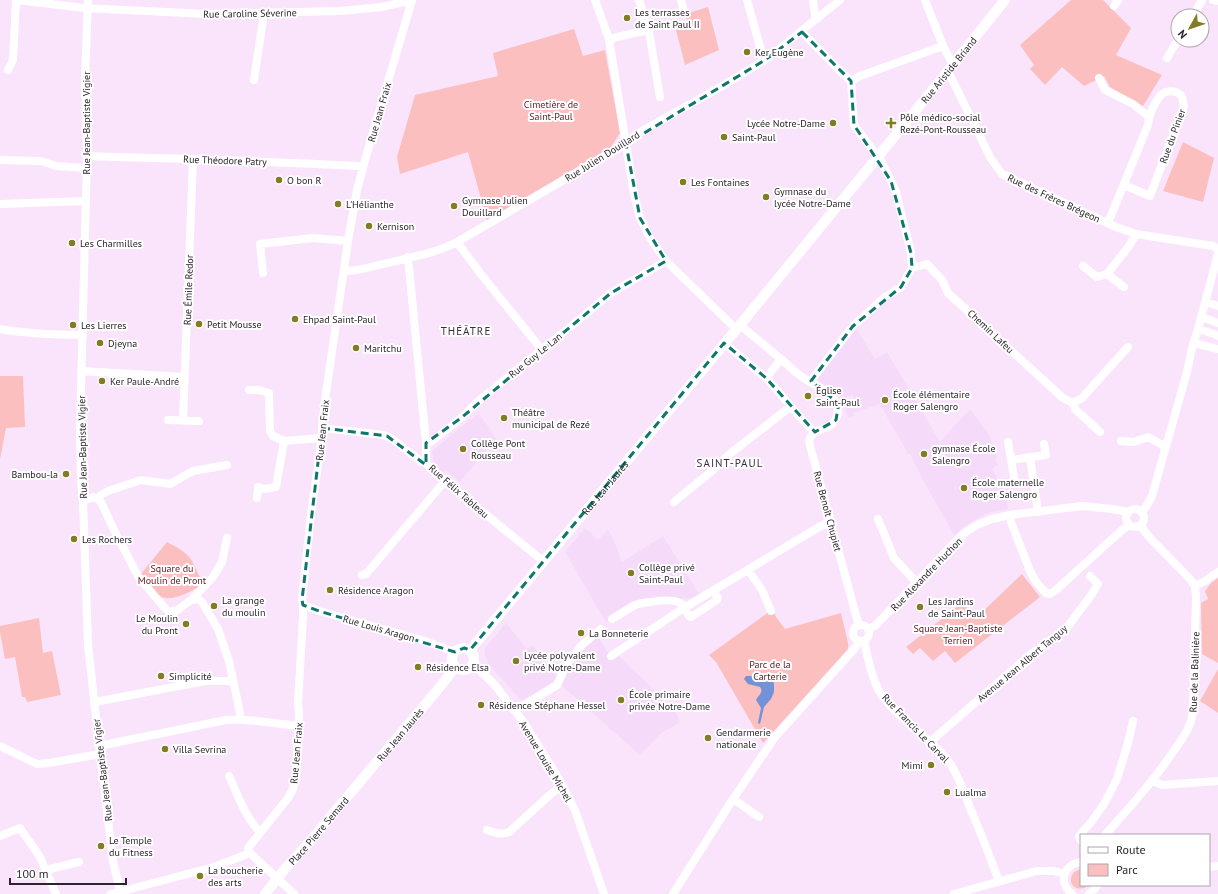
<svg xmlns="http://www.w3.org/2000/svg" width="1218" height="894" font-family="'PT Sans',sans-serif">
<style>
.built{fill:#f5daf9}
.green{fill:#fbbfbf}
.water{fill:#7392d8}
.lines{fill:none;stroke-linecap:round;stroke-linejoin:round}
.minor{stroke:#fff;stroke-width:8}
.major{stroke:#fff;stroke-width:10}
.marked{fill:none;stroke:#0f766e;stroke-width:3;stroke-dasharray:8 5;stroke-linejoin:round}
.poi-dot{fill:#837c22;stroke:#fff;stroke-width:1.5}
.labels{text-anchor:middle;stroke-width:4;stroke-linejoin:round;paint-order:stroke}
.poi-label{font-size:10px;fill:#2c242d;stroke:#fff;text-anchor:start}
.street-label{font-size:10px;fill:#2c242d;stroke:#fff}
.park-label{font-size:10px;fill:#66161f;stroke:#fff}
.neighbourhood-label{font-size:11px;letter-spacing:1px;fill:#3c2b3e;stroke:#fff}
</style>
<rect width="100%" height="100%" fill="#fae4fc"/>
<path class="built" d="M856 328 875 359 887 352 940 442 970 409 989 435 993 446 994 447 997 459H995L998 465 992 469 1006 496 1008 509 995 511 986 514 966 525 954 535 923 480 910 454H908L880 404 853 413 854 416 848 417 844 405 855 401 852 395 849 397 848 395 843 401 817 379Z
M477 414 481 416V417L492 431 491 432 501 445 486 450 460 482 446 470 443 472 434 465 432 451Z
M585 528 598 540 608 530 612 536 622 562 663 536 699 594 692 598 637 601 612 617 606 622 565 552Z
M506 623 527 649 533 645 557 677V679L523 700 519 698 487 662 488 661 485 658V648Z
M597 635 613 660 619 656 676 712 680 722 660 734 640 755 561 685 568 667 583 645Z"/>
<path class="green" d="M1071 0H1103L1131 28 1116 55 1162 75 1143 106 1110 87 1104 76 1084 86 1062 67 1045 85 1030 69 1034 65 1020 45Z
M708 7 719 50 685 65 676 30 689 26 685 14Z
M574 29 583 56 605 50 620 133 611 147 487 220 468 152 400 174 397 157 415 95 498 76 493 53Z
M1183 142 1214 158 1203 202 1163 191Z
M0 376H23L25 427 6 428 0 459Z
M167 542C176 547 187 552 192 561 197 569 198 578 206 583 194 589 172 604 160 596 153 591 146 580 141 574Z
M1022 574 1040 597 955 663 945 651 933 661 920 648 913 654 906 647 962 603 977 617Z
M1218 578V663L1202 654 1201 603 1208 599 1205 591 1212 582Z
M773 609 776 617 785 629 841 613 848 643V649L763 743 716 662 709 655Z
M39 618 43 653 52 651 61 695 27 702 25 697H22L15 657 5 659 0 632V626Z
M1218 669V713L1200 701Z
M1081 869V885H1089C1078 894 1065 884 1074 872Z"/>
<path class="water" d="M746 676H765L770 678 774 683V692L771 699 764 707 760 724 758 723 761 708 756 700C758 695 764 693 760 687L748 684 744 679Z"/>
<g class="lines">
<path class="minor" d="M18 0 84 8 207 14 340 11 382 7 412 0
M88 0 85 78 87 156 80 430 81 480 83 501 88 644 100 754 113 861 120 891
M595 0 609 39 634 194 640 218 650 238 666 261 736 329
M639 0 649 32 660 97
M681 0 684 12
M747 0 762 54 765 60
M813 0 815 15 817 19
M925 0 943 46 953 65
M1213 0 1218 1
M1114 6 1118 0
M1193 16 1202 0
M802 32 844 75 851 81 854 125 881 161 891 181 896 192 911 253 912 268 901 287 885 297 853 326 810 382
M609 39 648 30
M1167 58 1178 40
M8 70 13 60 16 0
M948 71 991 159 1002 174 1116 227 1136 234 1213 246 1218 249
M1099 78 1105 90 1133 104 1149 117
M254 80 264 13
M851 81 860 76 943 46
M87 156C178 159 268 161 359 166L363 168
M0 160 41 161 56 166 86 168
M0 204 85 201
M1108 223 1148 125C1149 115 1154 104 1160 96 1165 90 1177 89 1182 97 1183 99 1183 103 1184 106L1150 196 1124 185
M457 242 480 273 542 350
M408 257 426 443V463
M1083 266 1097 277 1107 274
M912 268 927 264 942 280 948 293 1063 398 1073 403 1075 409 1100 432
M344 271C356 272 370 267 383 264 407 258 434 254 457 242L626 144 637 134 651 126 724 85 765 60 840 0
M263 273 260 244 313 238 348 241
M1124 287 1107 274 1129 246 1136 234
M1206 302 1218 306
M1202 317 1218 323
M0 329C27 334 55 335 83 335
M1198 329 1214 334 1218 336
M724 343 766 378 781 359 740 325
M1194 343 1218 349
M781 359C788 365 795 372 802 377 814 386 837 392 838 410 838 415 836 420 832 424 823 432 812 427 809 442L857 619 859 625
M81 371 185 377
M766 378C783 395 796 416 815 432
M249 390H259L269 393 270 431 273 436 284 441 321 438
M1073 403 1082 398 1128 347
M168 420 199 421
M183 420 193 159
M322 428 384 435 391 438 422 462 426 463 445 481 543 561
M1121 441 1134 442 1148 437 1166 447
M1008 442 1011 460 1046 455 1044 444
M426 443 431 442 461 418 482 398 581 318 611 293 666 261
M1030 457 1038 512
M1011 460 1015 482
M257 498 258 487 265 489 276 487 284 441
M98 499 101 495 108 491 141 480 170 484 193 471 227 465
M83 501 94 497 98 499 101 502 114 530 138 576 163 606 169 612 176 611 191 600 213 577 222 562 227 538
M674 502 713 470 731 453 790 407
M1126 518a9 9 0 1 1 18 0a9 9 0 1 1-18 0Z
M1141 512 1146 507 1152 496 1187 372 1192 348 1198 329 1218 254
M1010 515 1011 522 1030 571 1036 582 1046 593 1050 594 1056 590 1122 530 1129 525
M878 519 894 558 917 583
M748 570 762 590 771 611
M362 575 366 574 445 481
M1195 586 1205 581 1218 572
M191 600 198 599 202 602 218 629 229 661 240 713V719
M303 605 319 611 425 641 455 652
M612 619 635 605 638 604C648 602 672 598 680 603 684 606 687 612 689 616L691 617 717 600 718 598 713 591
M853 633a8 8 0 1 1 16 0a8 8 0 1 1-16 0Z
M869 629 876 625 956 541 966 532 977 525 992 519 1010 515 1082 506 1112 509 1128 512
M864 641C868 658 871 676 879 691 897 721 932 736 951 765 960 779 965 795 971 810 981 833 990 857 999 881
M611 656 684 608 819 527 830 522
M473 664 494 684 523 721 559 779 575 810 604 894
M95 702 205 681H233
M514 710 523 706 557 685 567 664 582 645 601 629
M930 742 1031 654 1066 629 1092 594 1098 584 1090 576
M0 746 37 764 49 763 100 754
M99 746 226 720C251 718 274 724 299 726
M229 776C238 795 245 817 260 832
M1153 781 1162 785 1218 781
M733 799 759 817
M487 830C495 833 501 835 509 832L552 793 563 786
M1105 835C1129 808 1153 782 1173 752 1182 739 1191 728 1193 712L1196 597 1195 586 1190 579 1149 537 1140 525
M0 836 20 828 40 857 56 894
M1081 841 1079 836 1092 821 1104 804 1117 779 1128 743 1133 721
M1209 867 1218 866
M46 870 79 862
M111 894 214 867 250 853
M294 894 250 853 248 848 288 798 293 789 296 777 299 714 298 703 303 617V605L302 600 311 514 320 451 325 400 348 241 357 190 367 153 412 0
M673 894 733 799 775 737 855 648 859 641
M954 894 1037 871H1054L1064 874
M1072 894C1058 883 1063 864 1081 862
M1089 894 1095 889 1097 885"/>
<g class="major">
<circle cx="463" cy="659" r="11"/>
<path id="s1" d="M470 650 740 325 939 82 1005 0"/>
<path id="s2" d="M265 894 284 870 305 847 434 694 443 683 455 667"/>
</g>
</g>
<path class="marked" d="M802 32 851 81 854 125 891 181 911 253 912 268 901 287 853 326 811 381 834 400 838 408 836 420 815 432 766 378 724 343 470 650 464 648 455 652 319 611 303 605 302 600 322 428 387 436 426 465V443L461 418 611 293 666 261 640 218 626 144 765 60Z"/>
<g class="poi-dot">
<circle cx="627" cy="18" r="4"/>
<circle cx="747" cy="52" r="4"/>
<circle cx="833" cy="123" r="4"/>
<path d="M889 117h4v4h4v4h-4v4h-4v-4h-4v-4h4z"/>
<circle cx="724" cy="137" r="4"/>
<circle cx="279" cy="180" r="4"/>
<circle cx="683" cy="182" r="4"/>
<circle cx="766" cy="197" r="4"/>
<circle cx="338" cy="204" r="4"/>
<circle cx="454" cy="206" r="4"/>
<circle cx="369" cy="226" r="4"/>
<circle cx="72" cy="243" r="4"/>
<circle cx="295" cy="319" r="4"/>
<circle cx="199" cy="324" r="4"/>
<circle cx="73" cy="325" r="4"/>
<circle cx="100" cy="343" r="4"/>
<circle cx="356" cy="348" r="4"/>
<circle cx="102" cy="381" r="4"/>
<circle cx="808" cy="396" r="4"/>
<circle cx="885" cy="400" r="4"/>
<circle cx="504" cy="418" r="4"/>
<circle cx="463" cy="449" r="4"/>
<circle cx="924" cy="454" r="4"/>
<circle cx="66" cy="474" r="4"/>
<circle cx="964" cy="488" r="4"/>
<circle cx="74" cy="539" r="4"/>
<circle cx="631" cy="573" r="4"/>
<circle cx="330" cy="590" r="4"/>
<circle cx="214" cy="606" r="4"/>
<circle cx="920" cy="607" r="4"/>
<circle cx="186" cy="624" r="4"/>
<circle cx="581" cy="633" r="4"/>
<circle cx="516" cy="661" r="4"/>
<circle cx="418" cy="667" r="4"/>
<circle cx="161" cy="676" r="4"/>
<circle cx="621" cy="700" r="4"/>
<circle cx="481" cy="705" r="4"/>
<circle cx="708" cy="738" r="4"/>
<circle cx="165" cy="749" r="4"/>
<circle cx="931" cy="765" r="4"/>
<circle cx="947" cy="792" r="4"/>
<circle cx="101" cy="846" r="4"/>
<circle cx="200" cy="876" r="4"/>
</g>
<g class="labels">
<g class="poi-label">
<text x="635" y="16">Les terrasses<tspan x="635" dy="12">de Saint Paul II</tspan></text>
<text x="755" y="56">Ker Eugène</text>
<text x="900" y="121">Pôle médico-social<tspan x="900" dy="12">Rezé-Pont-Rousseau</tspan></text>
<text x="825" y="127" text-anchor="end">Lycée Notre-Dame</text>
<text x="732" y="141">Saint-Paul</text>
<text x="287" y="184">O bon R</text>
<text x="691" y="186">Les Fontaines</text>
<text x="774" y="195">Gymnase du<tspan x="774" dy="12">lycée Notre-Dame</tspan></text>
<text x="462" y="204">Gymnase Julien<tspan x="462" dy="12">Douillard</tspan></text>
<text x="346" y="208">L'Hélianthe</text>
<text x="377" y="230">Kernison</text>
<text x="80" y="247">Les Charmilles</text>
<text x="303" y="323">Ehpad Saint-Paul</text>
<text x="207" y="328">Petit Mousse</text>
<text x="81" y="329">Les Lierres</text>
<text x="108" y="347">Djeyna</text>
<text x="364" y="352">Maritchu</text>
<text x="110" y="385">Ker Paule-André</text>
<text x="816" y="394">Église<tspan x="816" dy="12">Saint-Paul</tspan></text>
<text x="893" y="398">École élémentaire<tspan x="893" dy="12">Roger Salengro</tspan></text>
<text x="512" y="416">Théâtre<tspan x="512" dy="12">municipal de Rezé</tspan></text>
<text x="471" y="447">Collège Pont<tspan x="471" dy="12">Rousseau</tspan></text>
<text x="932" y="452">gymnase École<tspan x="932" dy="12">Salengro</tspan></text>
<text x="58" y="478" text-anchor="end">Bambou-la</text>
<text x="972" y="486">École maternelle<tspan x="972" dy="12">Roger Salengro</tspan></text>
<text x="82" y="543">Les Rochers</text>
<text x="639" y="571">Collège privé<tspan x="639" dy="12">Saint-Paul</tspan></text>
<text x="338" y="594">Résidence Aragon</text>
<text x="222" y="604">La grange<tspan x="222" dy="12">du moulin</tspan></text>
<text x="928" y="605">Les Jardins<tspan x="928" dy="12">de Saint-Paul</tspan></text>
<text x="178" y="622" text-anchor="end">Le Moulin<tspan x="178" dy="12">du Pront</tspan></text>
<text x="589" y="637">La Bonneterie</text>
<text x="524" y="659">Lycée polyvalent<tspan x="524" dy="12">privé Notre-Dame</tspan></text>
<text x="426" y="671">Résidence Elsa</text>
<text x="169" y="680">Simplicité</text>
<text x="629" y="698">École primaire<tspan x="629" dy="12">privée Notre-Dame</tspan></text>
<text x="489" y="709">Résidence Stéphane Hessel</text>
<text x="716" y="736">Gendarmerie<tspan x="716" dy="12">nationale</tspan></text>
<text x="173" y="753">Villa Sevrina</text>
<text x="923" y="769" text-anchor="end">Mimi</text>
<text x="955" y="796">Lualma</text>
<text x="109" y="844">Le Temple<tspan x="109" dy="12">du Fitness</tspan></text>
<text x="208" y="874">La boucherie<tspan x="208" dy="12">des arts</tspan></text>
</g>
<g class="street-label">
<text transform="translate(250 13) rotate(-1)" y="4">Rue Caroline Séverine</text>
<text dy="4" stroke="none"><textPath href="#s1" startOffset="752">Rue Aristide Briand</textPath></text>
<text transform="translate(379 112) rotate(-74)" y="4">Rue Jean Fraix</text>
<text transform="translate(86 123) rotate(-90)" y="4">Rue Jean-Baptiste Vigier</text>
<text transform="translate(1172 136) rotate(-70)" y="4">Rue du Pinier</text>
<text transform="translate(602 156) rotate(-32)" y="4">Rue Julien Douillard</text>
<text transform="translate(225 160) rotate(2)" y="4">Rue Théodore Patry</text>
<text transform="translate(1054 198) rotate(25)" y="4">Rue des Frères Brégeon</text>
<text transform="translate(188 290) rotate(-88)" y="4">Rue Émile Redor</text>
<text transform="translate(991 331) rotate(43)" y="4">Chemin Lafeu</text>
<text transform="translate(535 355) rotate(-39)" y="4">Rue Guy Le Lan</text>
<text transform="translate(322 430) rotate(-84)" y="4">Rue Jean Fraix</text>
<text transform="translate(82 447) rotate(-91)" y="4">Rue Jean-Baptiste Vigier</text>
<text dy="4" stroke="none"><textPath href="#s1" startOffset="211">Rue Jean Jaurès</textPath></text>
<text transform="translate(459 491) rotate(41)" y="4">Rue Félix Tableau</text>
<text transform="translate(828 511) rotate(75)" y="4">Rue Benoît Chupiet</text>
<text transform="translate(926 574) rotate(-46)" y="4">Rue Alexandre Huchon</text>
<text transform="translate(379 628) rotate(16)" y="4">Rue Louis Aragon</text>
<text transform="translate(1022 663) rotate(-40)" y="4">Avenue Jean Albert Tanguy</text>
<text transform="translate(1194 672) rotate(-88)" y="4">Rue de la Balinière</text>
<text transform="translate(916 728) rotate(46)" y="4">Rue Francis Le Carval</text>
<text dy="4" stroke="none"><textPath href="#s2" startOffset="209">Rue Jean Jaurès</textPath></text>
<text transform="translate(296 753) rotate(-85)" y="4">Rue Jean Fraix</text>
<text transform="translate(546 761) rotate(59)" y="4">Avenue Louise Michel</text>
<text transform="translate(102 770) rotate(-97)" y="4">Rue Jean-Baptiste Vigier</text>
<text dy="4" stroke="none"><textPath href="#s2" startOffset="83">Place Pierre Semard</textPath></text>
</g>
<g class="park-label">
<text x="551" y="108">Cimetière de<tspan x="551" dy="12">Saint-Paul</tspan></text>
<text x="172" y="572">Square du<tspan x="172" dy="12">Moulin de Pront</tspan></text>
<text x="958" y="632">Square Jean-Baptiste<tspan x="958" dy="12">Terrien</tspan></text>
<text x="770" y="668">Parc de la<tspan x="770" dy="12">Carterie</tspan></text>
</g>
<g class="neighbourhood-label">
<text x="466" y="335">THÉÂTRE</text>
<text x="730" y="467">SAINT-PAUL</text>
</g>
</g>
<rect x="1080" y="834" width="130" height="52" fill="#ffffff" stroke="#aba7ab"/>
<rect x="1088" y="847" width="20" height="6" fill="#ffffff" stroke="#aba7ab"/>
<text x="1116" y="854" font-size="12" fill="#2c242d">Route</text>
<rect x="1088" y="864" width="20" height="12" fill="#fbbfbf" stroke="#aba7ab"/>
<text x="1116" y="874" font-size="12" fill="#2c242d">Parc</text>
<g transform="translate(1190 28) rotate(230)"><circle r="19" fill="#ffffff" stroke="#aba7ab"/>
<path d="M0-3L7 15L0 10L-7 15Z" fill="#837c22"/>
<text y="-6" font-size="11" font-weight="bold" text-anchor="middle" fill="#2c242d">N</text>
</g>
<path d="M10 878v6h116v-6" fill="none" stroke="#2c242d" stroke-width="2"/>
<text x="16" y="878" font-size="12" fill="#2c242d" stroke="#ffffff" stroke-width="3" paint-order="stroke">100 m</text>
</svg>
